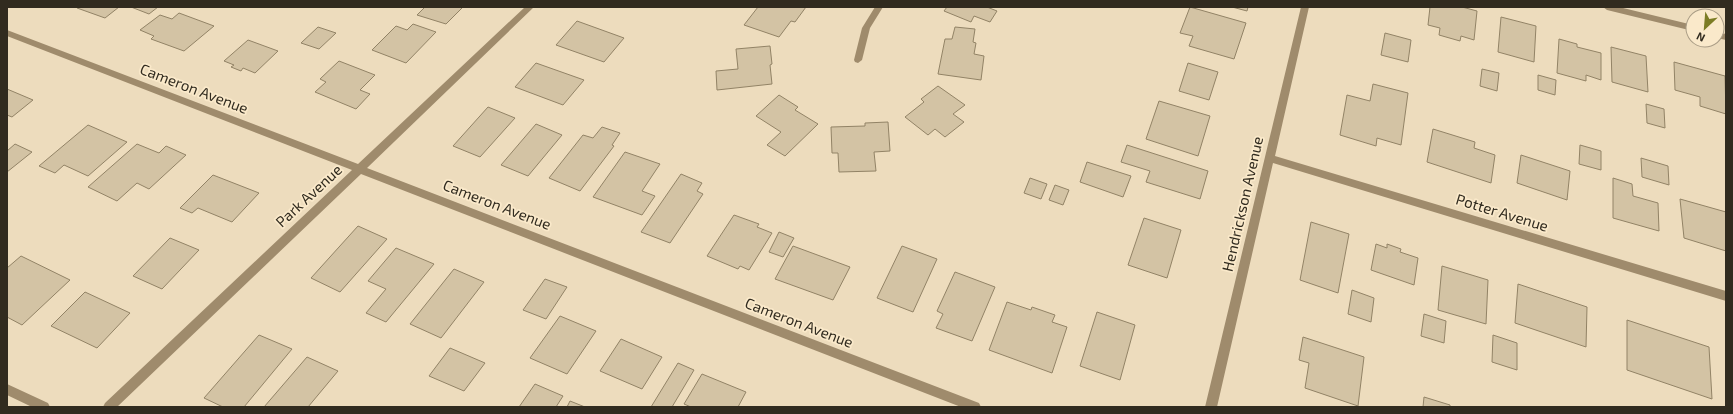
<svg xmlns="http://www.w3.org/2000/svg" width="1733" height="414" font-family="'Exo 2',sans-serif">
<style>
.building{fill:#d3c3a4;stroke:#928366}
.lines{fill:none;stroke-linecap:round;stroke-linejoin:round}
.street{fill:#9f8b6c;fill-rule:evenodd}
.labels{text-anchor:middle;stroke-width:3.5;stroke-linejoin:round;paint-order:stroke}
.street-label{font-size:15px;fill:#312b1f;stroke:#fae9ca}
</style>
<rect width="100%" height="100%" fill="#eddcbd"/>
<path class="building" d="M78 7H119L105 18 77 8Z
M131 7H158L149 14Z
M425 7H463L446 24 417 15Z
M758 7H806L795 22 791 21 779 37 744 25Z
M947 7H987L997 11 990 22 974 16 971 22 944 11Z
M1190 7 1246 23 1234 59 1189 46 1193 36 1180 33Z
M1232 7H1248L1247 11Z
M1430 7H1462L1477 11 1474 40 1461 36 1460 41 1439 35 1440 28 1428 25Z
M179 13 214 26 184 51 151 39 154 36 140 30 160 15 172 19Z
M1501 17 1536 26 1534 62 1498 52Z
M577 21 624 38 604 62 556 45Z
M413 24 436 32 406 63 372 50 396 26 407 30Z
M318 27 336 33 319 49 301 43Z
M955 27 975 29 973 42 976 43 974 54 984 56 981 80 938 74 945 39H952Z
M1385 33 1411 40 1408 62 1381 55Z
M1559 39 1577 44V47L1601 53V80L1586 75V81L1557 73Z
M248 40 278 51 255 73 243 68 241 71 231 67 234 65 224 61Z
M770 46 772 64 770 65 772 84 717 90 716 71 738 69 736 49Z
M1611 47 1646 56 1648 92 1612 82Z
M339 61 375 75 360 90 370 94 356 109 315 92 326 82 320 79Z
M1674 62 1725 76 1726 114 1700 106V97L1675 90Z
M536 63 584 80 563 105 515 87Z
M1188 63 1218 72 1209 100 1179 91Z
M1482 69 1499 73 1497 91 1480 86Z
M1538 75 1556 80 1555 95 1538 90Z
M1373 84 1408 93 1401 145 1377 138 1376 146 1340 135 1347 95 1370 101Z
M938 86 965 105 953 114 964 122 945 137 935 129 928 135 905 117 924 102 921 99Z
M7 89 33 100 12 117 7 115Z
M779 95 798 107 795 110 818 124 785 156 767 145 781 132 756 116Z
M1159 101 1210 116 1198 156 1146 139Z
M1646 104 1664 109 1665 128 1647 123Z
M488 107 515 118 480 157 453 146Z
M888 122 890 151 874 152 876 171 839 172 838 153H832L831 127 865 126V123Z
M536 124 562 135 528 176 501 165Z
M88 125 127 142 88 176 64 165 55 173 39 166Z
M602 127 620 133 612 145 614 146 580 191 549 178 583 135 593 138Z
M1433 129 1475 142 1474 148 1495 155 1491 183 1427 162Z
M15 144 32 152 7 172V151Z
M137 144 159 153 166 146 186 155 149 189 137 183 117 201 88 187Z
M1127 145 1208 171 1200 199 1146 182 1150 171 1121 162Z
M1580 145 1601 151V170L1579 164Z
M625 152 660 164 642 191 655 196 642 215 593 197Z
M1521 155 1570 171 1567 200 1517 183Z
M1641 158 1668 166 1669 185 1642 177Z
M1087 162 1131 176 1123 197 1080 182Z
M681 174 702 183 697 191 703 194 670 243 641 232Z
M213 175 259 193 232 222 198 208 192 213 180 208Z
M1030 178 1047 184 1041 199 1024 193Z
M1613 178 1632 184 1633 196 1658 203 1659 231 1613 218Z
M1055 185 1069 190 1063 205 1049 200Z
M1680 199 1726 212V251L1684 238Z
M734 215 759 224 757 227 772 233 749 270 740 266 738 269 707 256Z
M1144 218 1181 230 1167 278 1128 265Z
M1311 222 1349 234 1338 293 1300 280Z
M358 226 387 239 340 292 311 278Z
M779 232 794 238 783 257 769 252Z
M170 238 199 250 162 289 133 276Z
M1376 244 1387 248V244L1401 249 1400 252 1418 258 1414 285 1371 270Z
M793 246 850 267 833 300 775 279Z
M902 246 937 259 913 312 877 298Z
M396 248 434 264 386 322 366 313 386 289 368 281Z
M21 256 70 280 22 325 7 317V268Z
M1442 266 1488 280 1486 324 1438 310Z
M454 269 484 282 441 338 410 324Z
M955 272 995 287 972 341 936 328 943 314 937 311Z
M545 279 567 287 546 319 523 310Z
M1518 284 1587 307 1586 347 1515 323Z
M1352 290 1374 298 1371 322 1348 314Z
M85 292 130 313 97 348 51 326Z
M1007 302 1031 310 1032 307 1055 315 1052 322 1067 327 1052 373 989 350Z
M1097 312 1135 325 1120 380 1080 366Z
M1424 314 1446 321 1444 343 1421 336Z
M560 316 596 331 567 374 530 358Z
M1627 320 1709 347 1712 399 1627 370Z
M259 335 292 349 244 407H223L204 398Z
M1493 335 1517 343V370L1492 362Z
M1303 337 1364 357 1358 406 1305 388 1309 363 1299 360Z
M621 339 662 357 642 389 600 371Z
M450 348 485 363 464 391 429 376Z
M307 357 338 371 308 407H264Z
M678 363 694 370 672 407H651Z
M702 374 746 392 738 407H691L684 404Z
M535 384 563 396 556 407H519Z
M1424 397 1450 405V407H1423Z
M570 401 585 407H567Z"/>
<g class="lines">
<path class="street" d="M525 7H534L367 168 979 403 981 407H961L361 174 117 407H103L105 403 352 170 7 36V30L358 164Z
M875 7H883L870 28 862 60 858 63 855 62 854 60 862 28Z
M1301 7H1309L1275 156 1726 291V301L1273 163 1217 407H1205Z
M1603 7H1619L1693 25V31L1607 10Z
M1717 32 1726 34V40L1717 38Z
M7 384 48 403 50 407H32L7 395Z"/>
</g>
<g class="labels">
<g class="street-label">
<text transform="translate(194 89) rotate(21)" y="5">Cameron Avenue</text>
<text transform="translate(309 196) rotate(-43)" y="5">Park Avenue</text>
<text transform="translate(1243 204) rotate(-77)" y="5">Hendrickson Avenue</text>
<text transform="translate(497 205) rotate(21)" y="5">Cameron Avenue</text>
<text transform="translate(1502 213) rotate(17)" y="5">Potter Avenue</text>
<text transform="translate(799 323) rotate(21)" y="5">Cameron Avenue</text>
</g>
</g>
<rect width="1733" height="414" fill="none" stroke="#312b1f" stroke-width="16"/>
<g transform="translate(1705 28) rotate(206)"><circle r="19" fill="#fae9ca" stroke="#aa9d86"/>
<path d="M0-3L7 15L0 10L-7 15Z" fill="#7c7c24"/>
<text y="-6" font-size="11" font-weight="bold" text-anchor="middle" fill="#312b1f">N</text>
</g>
</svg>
